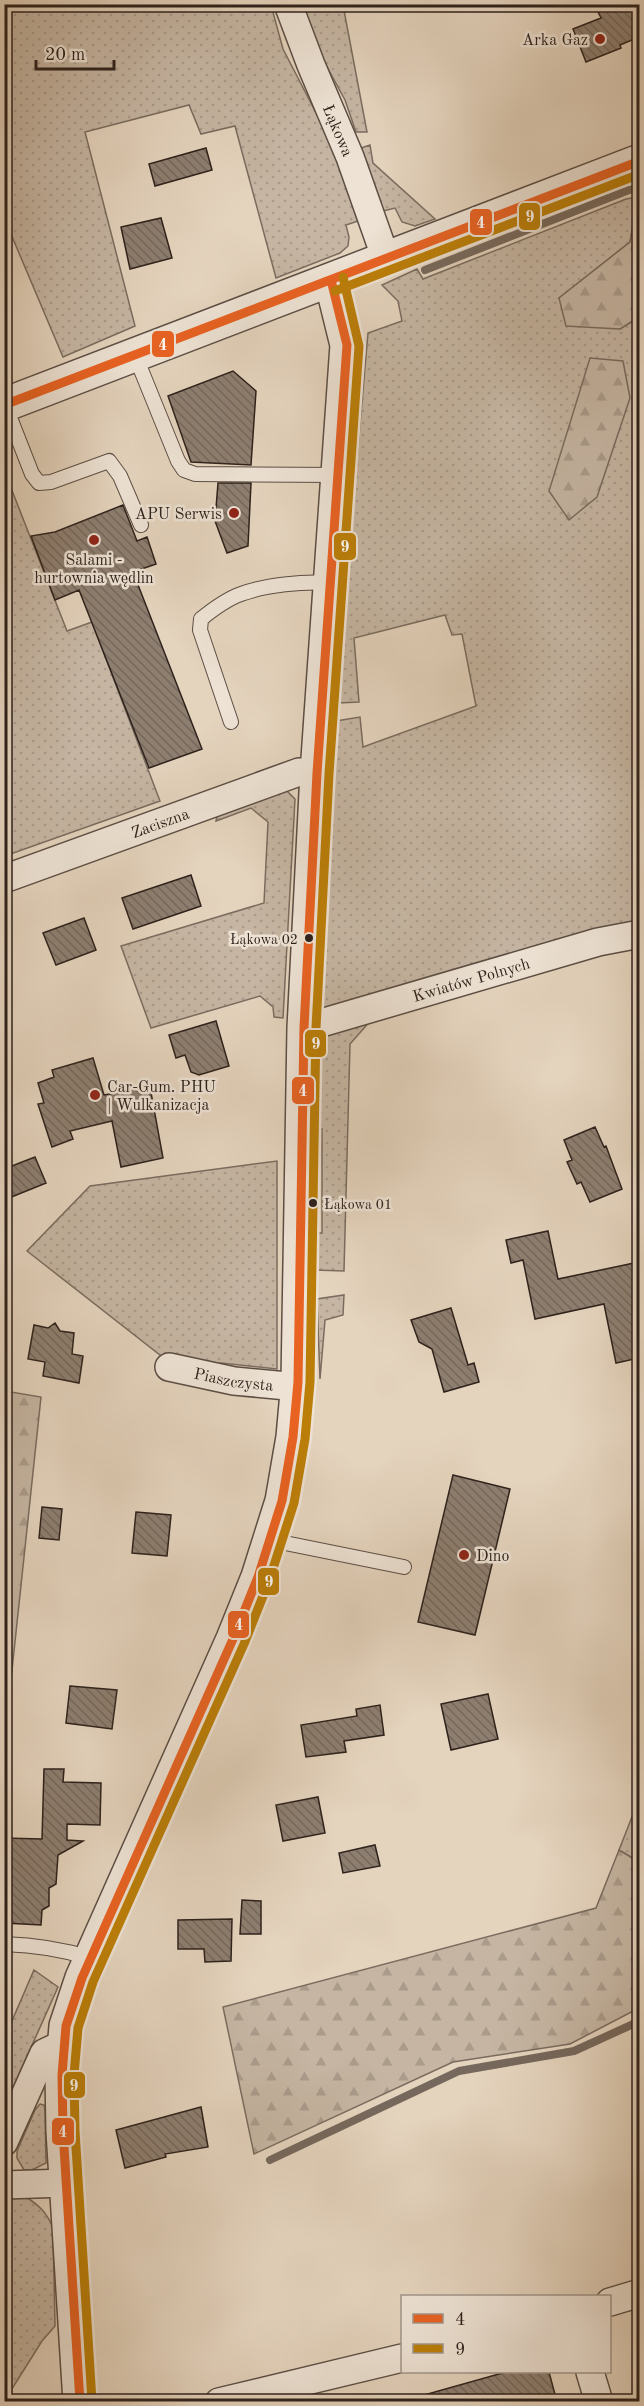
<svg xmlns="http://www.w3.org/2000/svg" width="644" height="2406" font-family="'Old Standard TT',serif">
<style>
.grass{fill:url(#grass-dots);stroke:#7a6c5f;stroke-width:1.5}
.forest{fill:url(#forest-firs);stroke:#7a6c5f;stroke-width:1.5}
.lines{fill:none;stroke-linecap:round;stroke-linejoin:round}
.stream{stroke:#76685c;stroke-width:8}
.building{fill:url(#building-back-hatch);stroke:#2e221c;stroke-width:1.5}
.service-casing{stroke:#5c4e44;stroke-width:16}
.minor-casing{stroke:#5c4e44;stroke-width:30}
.tertiary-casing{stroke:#5c4e44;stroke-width:36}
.service{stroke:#ede2d4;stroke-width:14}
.minor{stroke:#ede2d4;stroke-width:27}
.tertiary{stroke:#ede2d4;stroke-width:33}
.bus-1-casing{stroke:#ede2d4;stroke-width:14}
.bus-2-casing{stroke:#ede2d4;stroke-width:14}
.bus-1{stroke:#e86222;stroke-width:9}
.bus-2{stroke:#bb7e08;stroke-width:9}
.poi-dot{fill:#8f2418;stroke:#ede2d4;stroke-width:2}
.bus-dot{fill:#2e221c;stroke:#ede2d4;stroke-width:2}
.labels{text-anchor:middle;stroke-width:5;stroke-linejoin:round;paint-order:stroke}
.bus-label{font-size:14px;fill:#2e221c;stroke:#ede2d4;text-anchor:end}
.poi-label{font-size:16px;fill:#2e221c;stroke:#ede2d4;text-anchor:end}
.street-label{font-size:16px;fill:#2e221c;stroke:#ede2d4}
.line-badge{stroke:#ede2d4;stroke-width:2}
.badge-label{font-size:16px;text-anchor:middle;font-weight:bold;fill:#fff}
</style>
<defs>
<pattern id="grass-dots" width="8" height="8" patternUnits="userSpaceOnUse" patternTransform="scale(1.5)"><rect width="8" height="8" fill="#c5b5a2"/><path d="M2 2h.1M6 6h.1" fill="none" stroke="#aa9b8b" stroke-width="1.8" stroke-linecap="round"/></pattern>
<pattern id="forest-firs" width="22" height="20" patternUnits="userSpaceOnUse" patternTransform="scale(1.5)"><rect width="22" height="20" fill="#c5b5a2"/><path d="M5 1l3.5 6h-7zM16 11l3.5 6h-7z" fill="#aa9b8b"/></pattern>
<pattern id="building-back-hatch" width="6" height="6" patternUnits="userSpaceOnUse" patternTransform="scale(1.5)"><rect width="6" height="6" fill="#8d7e70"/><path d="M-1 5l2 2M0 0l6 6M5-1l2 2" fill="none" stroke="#74675b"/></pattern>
</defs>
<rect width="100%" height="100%" fill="#e4d3bd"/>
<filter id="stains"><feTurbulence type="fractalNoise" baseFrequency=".00333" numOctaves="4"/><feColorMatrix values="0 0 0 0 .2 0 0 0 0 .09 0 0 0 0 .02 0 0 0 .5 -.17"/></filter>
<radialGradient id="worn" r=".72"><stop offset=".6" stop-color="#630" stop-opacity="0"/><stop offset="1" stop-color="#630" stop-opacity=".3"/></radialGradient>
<path class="grass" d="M4 5H271L283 49 328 136 358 221 346 225 349 237 348 246 340 253 276 278 235 126 201 134 189 105 85 132 135 326 63 357 5 220Z
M302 5H343L367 132H356L345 100 326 65Z
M370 145 373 163 435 219 415 226 402 222 395 208 383 211 361 148Z
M638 197 630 242 559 298 620 329 639 317V922L608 926 336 1008H323L316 1001 336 721 360 717 363 747 476 706 462 634 452 635 445 615 354 638 359 702 338 703 341 642 368 333 402 321 398 301 382 285 417 269 423 279 626 199Z
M4 470 67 631 92 622 160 801 5 856Z
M286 790 295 799 283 1018 274 1017 273 1007 260 996 151 1028 121 946 264 903 268 822 251 808 216 821 218 812Z
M372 1019 350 1044 344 1271 315 1270V1233H322V1129L316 1128 318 1038 331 1031Z
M277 1161V1369L221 1363 201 1369 169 1362 27 1251 90 1186Z
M344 1295 343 1315 325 1320 320 1379 317 1299Z
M639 1799V1862L619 1850Z
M34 1970 58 1987 5 2106V2037Z
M40 2104 44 2105 45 2109 46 2163 32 2170H24L17 2158V2151L35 2110Z
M26 2197C40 2206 47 2213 53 2228L55 2326 42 2341 5 2400 4 2198Z"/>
<path class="forest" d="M639 196V317L620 329 566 326 559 298 630 242Z
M590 358 623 361 630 398 597 497 569 520 549 491Z
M5 1391 41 1397 5 1736 4 1391Z
M619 1850 639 1862V2008L570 2044 453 2062 254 2154 223 2007 596 1908Z"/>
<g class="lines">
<path class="stream" d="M425 270 629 190 640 189
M270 2160 459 2071 574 2051 640 2021"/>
</g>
<path class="building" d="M618 4H639V37L620 45 621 48 586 62 573 29 601 18 598 12Z
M206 148 212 170 155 186 149 164Z
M161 218 172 258 130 269 121 227Z
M233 371 256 391 251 465 191 462 168 396Z
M218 483H251L248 546 227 553 215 521Z
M123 505 137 541 147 537 156 564 133 572 202 749 149 768 79 590 55 600 31 536 55 532Z
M191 875 201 906 133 929 122 898Z
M84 918 96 950 56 965 43 933Z
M216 1021 229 1066 199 1075 191 1072 185 1055 176 1058 169 1035Z
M93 1058 104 1095 150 1087 163 1158 121 1167 112 1121 70 1131 73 1139 52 1147 38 1104 44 1103 38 1083 54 1077 52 1070Z
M595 1127 604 1147 606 1146 622 1189 590 1202 581 1182 577 1184 567 1162 572 1160 564 1140Z
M35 1157 46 1183 9 1198 4 1186V1169Z
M548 1231 558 1279 639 1262V1358L616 1363 604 1304 535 1319 523 1260 511 1263 506 1240Z
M451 1308 468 1365 474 1363 479 1382 444 1392 432 1349 419 1342 411 1320Z
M55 1323 60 1331 74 1333 72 1354 83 1356 79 1383 43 1376 45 1362 28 1359 34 1325 48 1328Z
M453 1475 510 1489 475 1635 418 1622Z
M42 1507 62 1509 59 1540 39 1538Z
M136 1512 171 1515 167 1556 132 1553Z
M70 1686 117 1690 112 1729 66 1723Z
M488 1694 498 1739 451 1750 441 1704Z
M380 1705 384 1735 344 1741 346 1752 306 1757 301 1725 357 1716 356 1709Z
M44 1769H64L63 1782 101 1783 100 1825 67 1824V1840L83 1841 58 1855 56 1884 49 1888V1906L42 1910 41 1925 4 1923V1838L42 1839Z
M318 1797 325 1833 283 1841 276 1805Z
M375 1845 380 1866 343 1873 339 1853Z
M242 1900 261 1901V1934H240Z
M232 1919 231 1961 205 1962 204 1949H178V1920Z
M201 2107 208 2147 165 2154 166 2157 125 2168 116 2130Z
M506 2372H549L557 2402H425L424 2395Z"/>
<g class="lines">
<g class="service-casing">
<path id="service" d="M135 355 178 461 184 470 195 474 338 475
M5 405 32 474 39 483 51 482 109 461 120 476 141 525
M231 722 200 630 201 619C212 610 227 599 241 594 265 585 304 581 330 583
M270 1540 404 1567
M4 1944C34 1945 62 1949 90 1958"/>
</g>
<g class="minor-casing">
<g id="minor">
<path id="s1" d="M288 4 311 65 350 157 386 259"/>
<path id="s2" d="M4 879 299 772 317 773"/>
<path id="s3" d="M304 1028 598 942 640 934"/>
<path id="s4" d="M169 1367 234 1381 298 1387"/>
<path d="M4 2142 44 2053 65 2043"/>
<path d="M4 2185 66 2183"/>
<path d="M610 2302 640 2293"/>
<path d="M590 2372 599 2402"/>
<path d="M219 2402 402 2358"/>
</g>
</g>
<g class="tertiary-casing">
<path id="tertiary" d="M4 405 640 161
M80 2402 63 2131 62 2075 66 2026 82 1978 233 1639 258 1577 282 1501 293 1437 298 1382 304 1028 317 773 347 345 331 280"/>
</g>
<use href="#service" class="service"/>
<use href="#minor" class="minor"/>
<use href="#tertiary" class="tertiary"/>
<g class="bus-1-casing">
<path id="bus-1" d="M4 405 640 161
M80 2402 63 2131 62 2075 66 2026 82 1978 233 1639 258 1577 282 1501 293 1437 298 1382 304 1028 317 773 347 345 331 280"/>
</g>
<g class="bus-2-casing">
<path id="bus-2" d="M335 291 640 174
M92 2401 75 2131 74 2075 78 2028 93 1982 244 1644 269 1581 294 1503 305 1439 310 1382 316 1028 329 774 359 346 343 277"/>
</g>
<use href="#bus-1" class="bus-1"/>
<use href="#bus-2" class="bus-2"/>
</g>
<g class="poi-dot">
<circle cx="600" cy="39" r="6"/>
<circle cx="234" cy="513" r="6"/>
<circle cx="94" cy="540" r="6"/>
<circle cx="95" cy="1095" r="6"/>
<circle cx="464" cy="1555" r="6"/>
</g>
<g class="bus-dot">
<circle cx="309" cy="938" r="5"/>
<circle cx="313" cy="1203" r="5"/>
</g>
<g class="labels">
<g class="bus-label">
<text x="298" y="944">Łąkowa 02</text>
<text x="324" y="1209" text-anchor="start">Łąkowa 01</text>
</g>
<g class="poi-label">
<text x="588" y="45">Arka Gaz</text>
<text x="222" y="519">APU Serwis</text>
<text x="94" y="565" text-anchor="middle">Salami -<tspan x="94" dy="18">hurtownia wędlin</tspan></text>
<text x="107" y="1092" text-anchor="start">Car-Gum. PHU<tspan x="107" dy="18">| Wulkanizacja</tspan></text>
<text x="476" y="1561" text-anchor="start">Dino</text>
</g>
<g class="street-label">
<text dy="6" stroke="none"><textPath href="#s1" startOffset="136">Łąkowa</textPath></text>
<text dy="6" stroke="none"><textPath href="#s2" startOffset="166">Zaciszna</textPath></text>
<text dy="6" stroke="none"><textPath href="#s3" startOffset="174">Kwiatów Polnych</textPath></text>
<text dy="6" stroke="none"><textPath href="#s4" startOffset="66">Piaszczysta</textPath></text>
</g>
</g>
<g class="line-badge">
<rect x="518" y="202" width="23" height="29" rx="6" fill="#bb7e08"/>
<rect x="469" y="208" width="24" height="28" rx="6" fill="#e86222"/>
<rect x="151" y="330" width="24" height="28" rx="6" fill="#e86222"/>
<rect x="333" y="532" width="24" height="29" rx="6" fill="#bb7e08"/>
<rect x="304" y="1029" width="23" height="29" rx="6" fill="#bb7e08"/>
<rect x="291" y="1076" width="24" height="29" rx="6" fill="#e86222"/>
<rect x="257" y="1567" width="23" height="29" rx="6" fill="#bb7e08"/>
<rect x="227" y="1610" width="23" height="29" rx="6" fill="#e86222"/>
<rect x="63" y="2071" width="23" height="28" rx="6" fill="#bb7e08"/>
<rect x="51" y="2117" width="24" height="29" rx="6" fill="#e86222"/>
</g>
<g class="badge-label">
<text x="530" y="222">9</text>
<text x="481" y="228">4</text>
<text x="163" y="350">4</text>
<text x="345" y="552">9</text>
<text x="316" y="1049">9</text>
<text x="303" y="1096">4</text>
<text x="269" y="1587">9</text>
<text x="239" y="1630">4</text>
<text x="74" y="2091">9</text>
<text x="63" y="2137">4</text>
</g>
<rect width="644" height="2406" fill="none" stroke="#e4d3bd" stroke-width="24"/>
<rect x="6" y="6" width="632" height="2394" fill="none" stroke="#2e221c" stroke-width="3"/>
<rect x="12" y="12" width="620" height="2382" fill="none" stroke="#2e221c" stroke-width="1.5"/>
<rect x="401" y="2295" width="210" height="78" fill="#ede2d4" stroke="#a1958a" stroke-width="1.5"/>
<rect x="413" y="2314" width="30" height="9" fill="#e86222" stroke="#a1958a" stroke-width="1.5"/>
<text x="455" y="2325" font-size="18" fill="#2e221c">4</text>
<rect x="413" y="2344" width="30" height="9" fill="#bb7e08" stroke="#a1958a" stroke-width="1.5"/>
<text x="455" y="2355" font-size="18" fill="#2e221c">9</text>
<path d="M36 60v9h78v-9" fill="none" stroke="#2e221c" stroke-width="3"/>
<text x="45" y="60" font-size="18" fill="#2e221c" stroke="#ede2d4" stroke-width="4.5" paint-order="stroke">20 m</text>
<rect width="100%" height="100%" filter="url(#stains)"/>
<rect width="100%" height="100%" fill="url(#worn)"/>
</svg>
